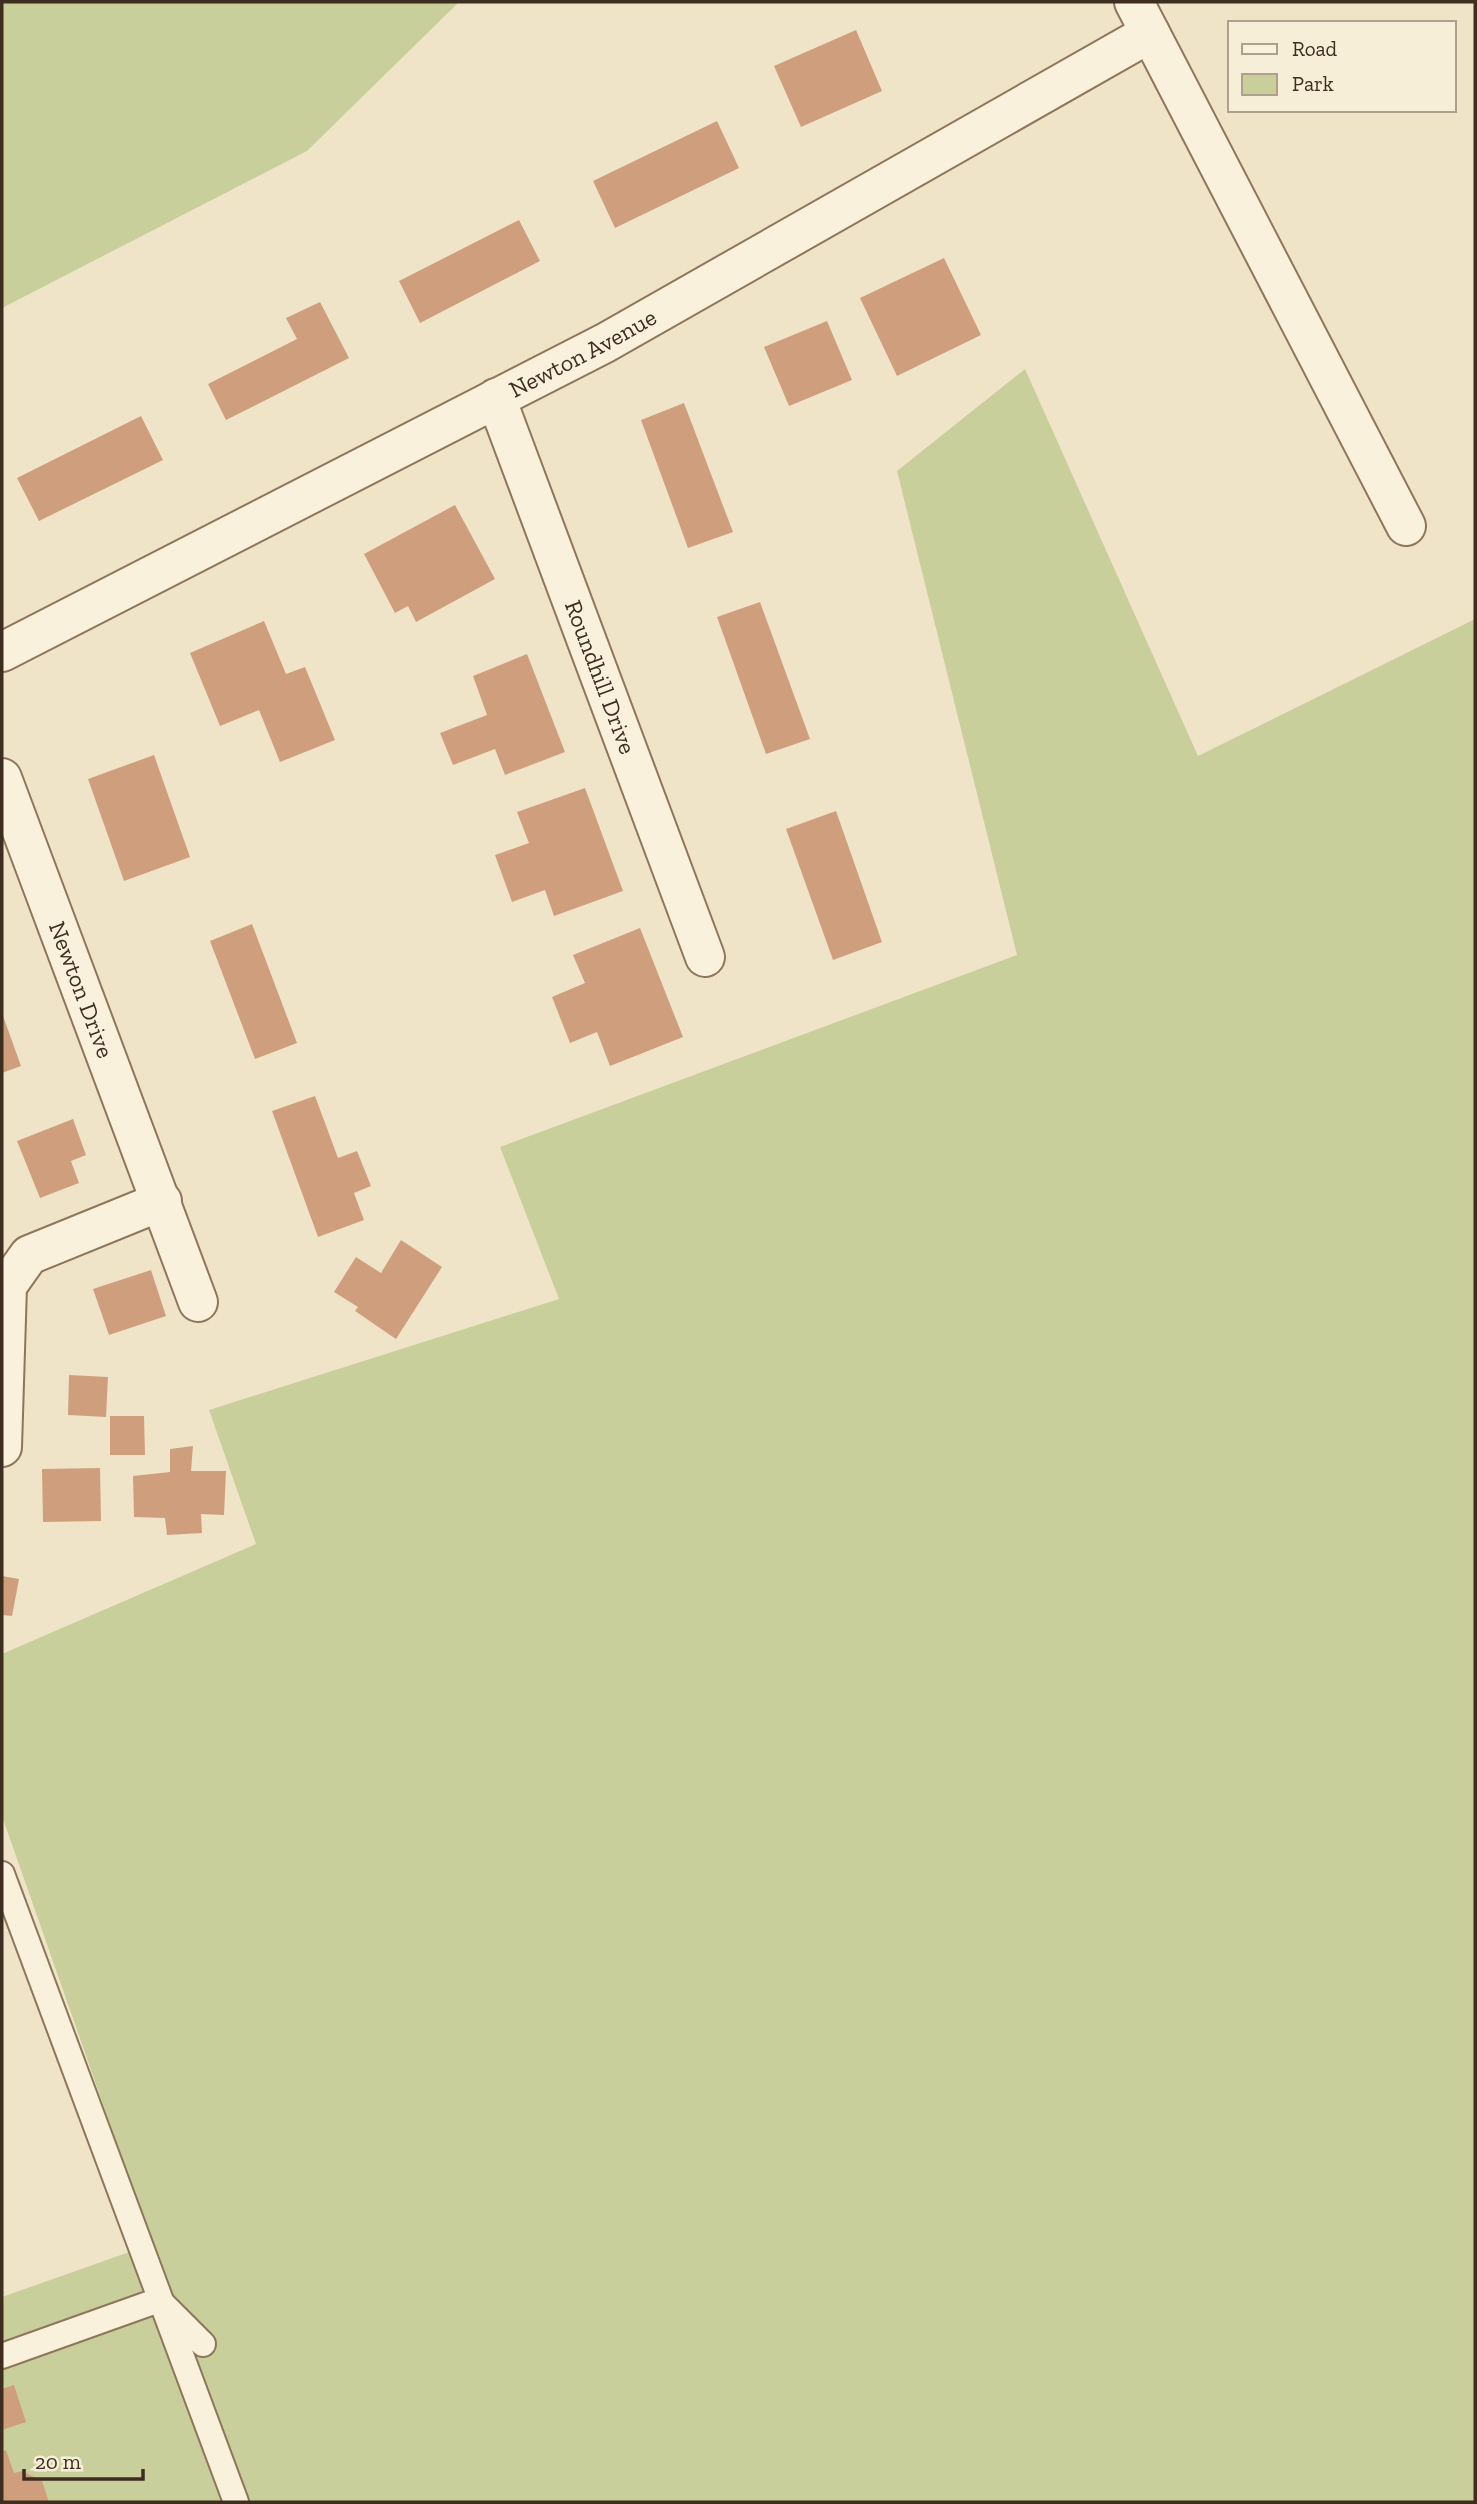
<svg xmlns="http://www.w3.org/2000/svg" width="1477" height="2504" font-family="'Zilla Slab',serif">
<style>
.green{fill:#c9cf9b}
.building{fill:#cf9f7d}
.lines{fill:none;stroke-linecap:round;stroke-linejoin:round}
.lane-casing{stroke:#8d765c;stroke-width:28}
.street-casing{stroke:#8d765c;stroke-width:42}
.lane{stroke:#faf1dc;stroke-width:24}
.street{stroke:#faf1dc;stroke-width:38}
.labels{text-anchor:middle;stroke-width:7;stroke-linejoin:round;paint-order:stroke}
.street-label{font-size:24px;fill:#3d2e20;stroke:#f7eed8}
</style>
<rect width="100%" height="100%" fill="#f0e4c8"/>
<path class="green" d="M2 2H459L307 151 2 308Z
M1025 369 1198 756 1475 619V2502H248L246 2497 232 2502H2V2297L152 2244 2 1816V1654L256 1544 209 1410 559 1299 500 1147 1017 955 897 471Z"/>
<path class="building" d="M856 30 882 91 801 127 774 66Z
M717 121 739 168 615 228 593 181Z
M519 220 540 261 420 323 399 281Z
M944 258 981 335 897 376 860 298Z
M320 302 349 358 226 420 208 384 297 339 286 318Z
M827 321 852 380 789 406 764 347Z
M684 403 733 532 688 548 641 420Z
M141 416 163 460 39 521 17 478Z
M455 505 495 579 416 622 408 606 395 613 364 554Z
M760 602 810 739 766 754 717 617Z
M264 621 286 674 305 667 335 740 280 762 259 710 220 726 190 653Z
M527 654 565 752 505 775 495 749 453 765 440 733 487 715 473 676Z
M154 755 190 857 124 881 88 779Z
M585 788 623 891 554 916 545 890 512 902 495 855 529 843 517 812Z
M836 811 882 942 833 960 786 829Z
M252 924 297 1043 255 1059 210 941Z
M640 928 683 1037 610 1066 597 1032 570 1043 552 997 585 983 573 955Z
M2 1013 21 1066 2 1073Z
M315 1096 338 1158 357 1151 371 1186 354 1193 364 1220 318 1237 272 1111Z
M73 1119 86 1155 71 1161 79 1183 40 1198 17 1141Z
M401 1240 442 1267 396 1339 355 1311 358 1307 334 1292 356 1257 381 1273Z
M151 1270 166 1316 109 1335 93 1289Z
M69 1375 108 1377 106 1417 68 1415Z
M110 1416H144L145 1455H110Z
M193 1446 191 1471H226L224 1515 201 1514 202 1533 167 1535 165 1518 134 1517 133 1476 170 1472V1449Z
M100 1468 101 1521 43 1522 42 1469Z
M2 1576 19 1579 12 1616 2 1615Z
M14 2385 26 2422 2 2430V2389Z
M6 2450 14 2473 22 2471 42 2481 49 2502H2V2451Z"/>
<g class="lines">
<g class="lane-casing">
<path id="lane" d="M2 1874 236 2502
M2 2356 159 2300 203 2344"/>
</g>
<g class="street-casing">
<g id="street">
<path d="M1134 2 1406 526"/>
<path id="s1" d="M496 398 705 957"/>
<path id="s2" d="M2 652 605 343 1150 33"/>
<path id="s3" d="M2 778 198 1302"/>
<path d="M2 1447 7 1286 29 1255 162 1201"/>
</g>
</g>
<use href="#lane" class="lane"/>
<use href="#street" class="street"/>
</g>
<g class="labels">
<g class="street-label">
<text dy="8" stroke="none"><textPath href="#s2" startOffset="653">Newton Avenue</textPath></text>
<text dy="8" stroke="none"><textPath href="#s1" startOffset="298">Roundhill Drive</textPath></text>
<text dy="8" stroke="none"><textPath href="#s3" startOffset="226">Newton Drive</textPath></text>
</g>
</g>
<rect width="1477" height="2504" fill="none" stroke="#3d2e20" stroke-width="7"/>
<rect x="1228" y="21" width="228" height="91" fill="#f7eed8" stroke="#ada18e" stroke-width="2"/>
<rect x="1242" y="44" width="35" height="10" fill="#faf1dc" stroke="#ada18e" stroke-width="2"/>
<text x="1292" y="56" font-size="21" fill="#3d2e20">Road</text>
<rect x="1242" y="74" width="35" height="21" fill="#c9cf9b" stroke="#ada18e" stroke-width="2"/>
<text x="1292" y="91" font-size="21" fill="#3d2e20">Park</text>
<path d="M24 2469v10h119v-10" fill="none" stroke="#3d2e20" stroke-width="3.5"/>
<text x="35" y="2469" font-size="21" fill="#3d2e20" stroke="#f7eed8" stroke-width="5" paint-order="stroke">20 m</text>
</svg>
